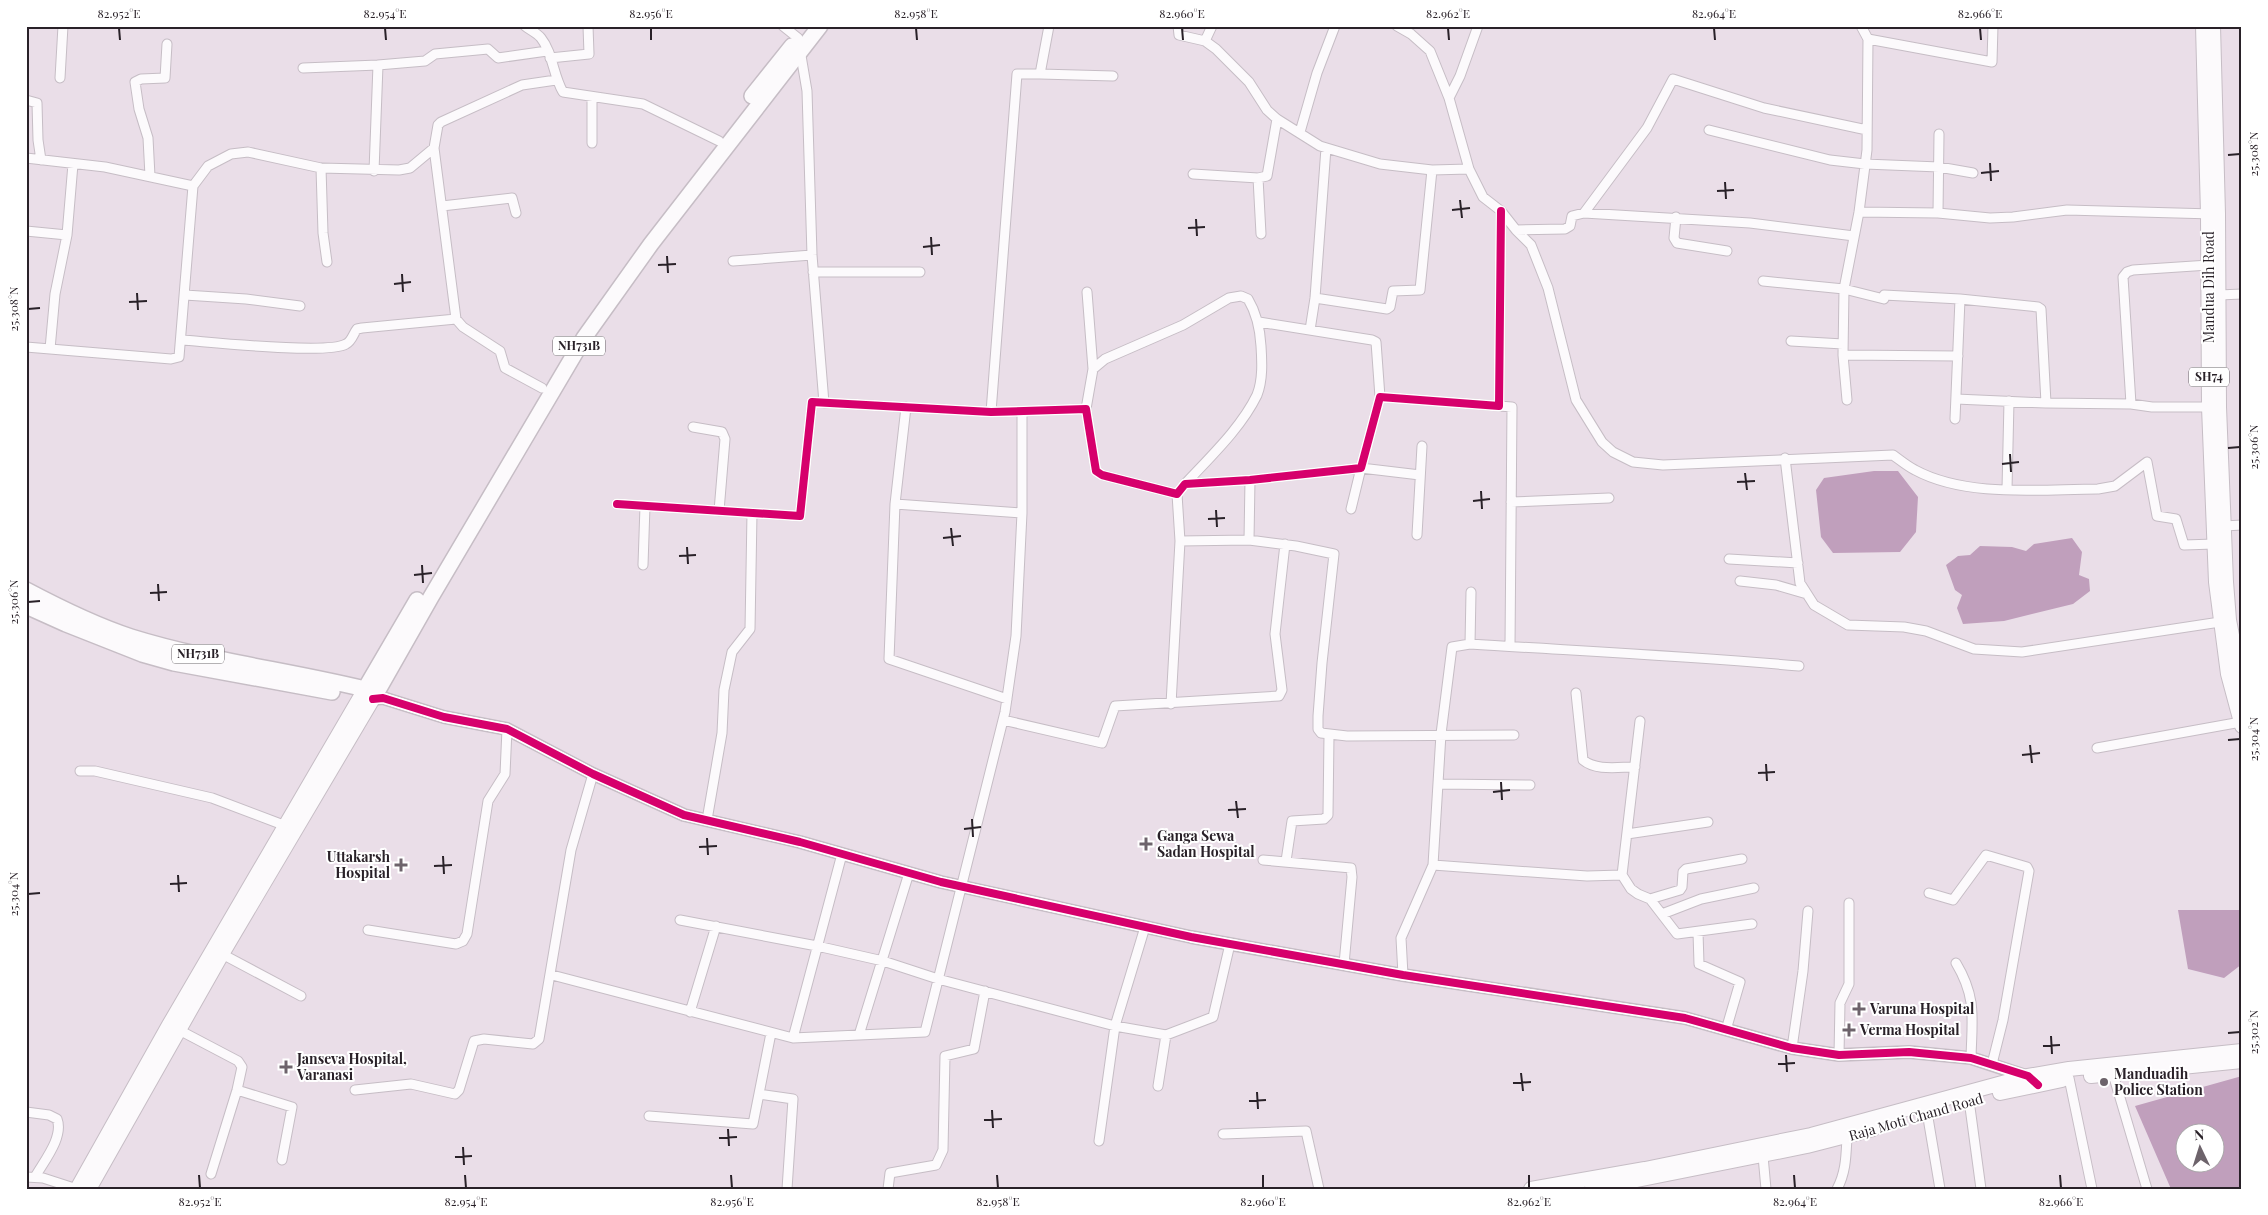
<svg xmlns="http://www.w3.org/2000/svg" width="2268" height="1215" font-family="'Playfair Display',serif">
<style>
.water{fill:#c09fbc;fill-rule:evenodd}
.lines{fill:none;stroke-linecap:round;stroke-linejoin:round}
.minor-casing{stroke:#c6bdc5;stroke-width:11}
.tertiary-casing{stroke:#c6bdc5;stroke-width:14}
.primary-casing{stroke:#c6bdc5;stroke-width:16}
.trunk-casing{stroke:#c6bdc5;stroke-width:18}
.minor{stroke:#fcfafc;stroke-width:9}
.tertiary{stroke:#fcfafc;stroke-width:11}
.primary{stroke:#fcfafc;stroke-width:14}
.trunk{stroke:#fcfafc;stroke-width:15}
.cycleway-casing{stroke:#fff;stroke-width:11}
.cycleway{stroke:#d6006c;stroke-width:8}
.ticks{fill:none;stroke:#292128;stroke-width:2}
.poi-dot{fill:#6d636b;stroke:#fff;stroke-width:2}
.labels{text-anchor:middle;stroke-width:4;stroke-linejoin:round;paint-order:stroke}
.shield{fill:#fff;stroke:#696468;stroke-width:1}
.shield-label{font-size:12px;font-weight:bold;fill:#292128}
.street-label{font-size:14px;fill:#292128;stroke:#fff}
.poi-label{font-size:14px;font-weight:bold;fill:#292128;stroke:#fff;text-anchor:start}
.neatline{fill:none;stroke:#292128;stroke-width:2}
.ticks-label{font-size:12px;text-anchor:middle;fill:#292128}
</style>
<rect width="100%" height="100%" fill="#eadee8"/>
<path class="water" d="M1874 471H1898L1918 497 1916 532 1900 552 1833 553 1821 537 1816 490 1824 478Z
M2072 538 2082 552 2079 575 2089 579 2090 591 2073 604 2004 621 1963 624 1957 608 1962 595 1955 590 1946 565 1958 556 1970 555 1980 546 2012 547 2026 551 2034 544Z
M2178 910H2242V964L2224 978 2188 969Z
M2242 1076V1189H2171L2135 1106ZM2186 1132H2216V1162H2186Z"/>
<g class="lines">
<g class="minor-casing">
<path id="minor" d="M525 26C530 30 537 33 541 38 553 53 553 75 563 92L643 104 719 141
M783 26 798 38 807 91 812 255 824 403
M1178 26 1179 35 1205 41 1216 49 1249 82 1267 110 1277 119 1320 146 1380 164 1432 170 1469 169
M1397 26 1411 34 1430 51 1449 98 1469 169 1483 197 1501 211 1516 230 1531 245 1548 288 1576 400 1602 442 1613 452 1633 462 1663 465 1893 455C1900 460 1907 466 1915 470 1967 498 2041 489 2098 489L2115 486 2147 462 2157 516 2176 519 2184 545 2214 544
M1861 26 1868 39
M1205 41 1212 26
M550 58 589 54 588 26
M378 65 425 61 435 54 488 49 498 58 547 51
M303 68 378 65 374 171
M1040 74 1113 76
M60 78 63 26
M592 97V143
M1449 98 1460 76 1478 26
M26 100 37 103 38 140 41 160
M1709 130 1830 160 1865 164 1939 167 1973 173
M1300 132 1317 73 1335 26
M26 158 105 167 193 186
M321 168 323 233 327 262
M1193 174 1258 178 1267 176 1277 119
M150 176 148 138 139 109 135 82 141 79 165 78 167 44
M1258 178 1261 234
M442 206 512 198 516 213
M1859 212 1938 213 1990 218 2013 217 2067 210 2213 214
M1584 213 1647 128 1673 79 1764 108 1867 130
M1938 213 1939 134
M1676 217 1674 238 1677 243 1727 251
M1516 230 1565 229 1570 226 1572 216 1584 213 1750 223 1854 236
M26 231 67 235
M733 261 812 255
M813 272H920
M1763 281 1844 289 1884 299
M1087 292 1093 369
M185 295 246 299 300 306
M1884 295 1960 299 2038 307 2041 309 2046 403 2131 404 2152 407H2214
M2219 295 2242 294
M1315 298 1387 309 1390 307 1393 291 1420 290 1432 170
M1259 322 1372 340 1376 342 1380 397
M1310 330 1315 298 1326 148
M182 340C210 342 327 355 346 344 352 341 353 334 357 329L362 328 456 319
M1791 341 1843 344
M26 347 171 359 179 357 193 186 208 166 231 154 248 152 321 168 399 170 410 168 434 148
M50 349 55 294 67 235 73 164
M1843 355 1958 356
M542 388 505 368 500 351 463 327 456 319 434 148 438 125 441 122 522 85 556 80
M1956 399 2046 403
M1847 400 1843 355 1844 289 1859 212 1867 150 1868 39 1992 62 1993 26
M2131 404 2123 277 2127 272 2133 270 2209 265
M1499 406 1512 407 1510 646
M906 407 895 504 889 659 1007 699
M1086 409 1093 369 1105 359 1183 325 1229 298 1241 296 1248 299C1257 314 1260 328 1261 346 1262 361 1263 380 1257 395 1241 428 1210 457 1185 484
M991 412 1017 74H1040L1049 26
M1955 419 1960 299
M693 427 722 432 725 439 719 511
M1785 458 1800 583 1814 605 1848 625 1904 627 1926 631 1974 649 2022 652 2220 622
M2007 489 2009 401
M1511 502 1609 498
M617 504 800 516 812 402 991 412 1086 409 1096 471 1102 475 1177 494 1185 484 1250 480 1361 468 1380 397 1499 406 1501 211
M895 504 1022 513
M1351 509 1361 468 1420 475
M2224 526 2242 525
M1417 535 1422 446
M1249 540 1250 480
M1180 541 1249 540 1296 546 1334 554 1322 663 1318 716V729L1321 733 1347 736 1514 735
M1729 559 1798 563
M643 565 645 506
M1740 581 1776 585 1807 594
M1470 644 1471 592
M1576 693 1583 760C1596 771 1618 767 1635 767
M1171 704 1180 541 1177 494
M1003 720 1102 743 1115 706 1279 696 1282 690 1275 634 1285 544
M2097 748 2241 722
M80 771H95L212 798 286 826
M1439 784 1530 785
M707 820 722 733 724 690 732 652 750 629 752 513
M1627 834 1708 822
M1263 860 1351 868 1352 877 1344 964
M1286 861 1292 821 1324 819 1328 815 1329 735
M1433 865 1587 876 1622 875 1631 889 1638 894 1650 899 1677 934 1752 924
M1622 875 1640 721
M1929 893 1953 900 1986 855 2027 867 2029 871 2003 1020 1992 1064
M1650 899 1680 890 1682 887 1683 872 1686 869 1742 859
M1662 914 1701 899 1754 888
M680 920 817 946 883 961 938 979 1115 1026 1166 1035 1213 1017 1230 944
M368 930 456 944 463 941 467 934 488 801 505 774 507 729
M1698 932 1699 964 1740 982 1726 1030
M222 954 301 996
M1956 963C1977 998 1972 1019 1971 1058
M552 975 793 1038 925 1032 1005 712 1016 636 1022 513V413
M1403 975 1401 938 1433 865 1441 734 1452 647 1470 644C1580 651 1690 656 1799 666
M690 1012 716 926
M179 1030 238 1061 242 1067 237 1090 211 1174
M859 1035 909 873
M793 1038 842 854
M1792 1048 1803 971 1808 911
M1839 1055 1840 1003 1849 984V903
M2113 1074 2147 1189
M2069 1078 2092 1189
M1158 1086 1166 1035
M237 1090 292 1107 282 1160
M355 1090 411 1084 455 1094 459 1090 474 1041 484 1039 533 1044 539 1039 571 850 593 774
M759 1094 793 1099 787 1189
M1969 1100 1981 1189
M26 1112 49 1115 57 1119C64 1137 44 1161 35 1177
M1927 1112 1940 1189
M649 1116 753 1124 771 1033
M1223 1134 1306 1131 1319 1189
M1099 1141 1115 1026 1145 927
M1763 1156 1766 1189
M26 1177 43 1178 77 1189
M888 1189 890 1173 936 1165 943 1150 945 1056 974 1049 985 991
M1837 1189C1846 1172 1846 1156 1847 1137"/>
</g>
<g class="tertiary-casing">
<path id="tertiary" d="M373 699 383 698 444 717 507 729 593 774 684 815 800 842 941 882 1191 937 1403 975 1685 1018 1792 1048 1839 1055 1909 1052 1971 1058 2029 1077"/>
</g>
<g class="primary-casing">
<path id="primary" d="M2203 26 2208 214 2209 407 2216 582 2228 674 2242 726
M2213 26 2218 214 2219 407 2226 582 2229 620 2242 686
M2091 1076 2242 1061
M2000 1093 2062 1080
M77 1189 169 1025 365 689
M89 1189 222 954 377 692
M1531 1189 1645 1169 1811 1135 2028 1076 2069 1069 2242 1051
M1592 1189 1807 1146 1873 1129"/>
</g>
<g class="trunk-casing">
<path id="trunk" d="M752 96 792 46
M26 590C60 608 94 625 131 637 211 662 296 671 377 692L431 597 584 338 651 244 820 26
M26 606 66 624 142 654 174 663 332 692
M365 689 417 600"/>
</g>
<use href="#minor" class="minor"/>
<use href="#tertiary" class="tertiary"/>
<use href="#primary" class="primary"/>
<use href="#trunk" class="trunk"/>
<g class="cycleway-casing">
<path id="cycleway" d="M617 504 800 516 812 402 991 412 1086 409 1096 471 1102 475 1177 494 1185 484 1250 480 1361 468 1380 397 1499 406 1501 211
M373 699 383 698 444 717 507 729 593 774 684 815 800 842 941 882 1191 937 1403 975 1685 1018 1792 1048 1839 1055 1909 1052 1971 1058 2028 1076 2038 1085"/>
</g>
<use href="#cycleway" class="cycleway"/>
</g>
<path class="ticks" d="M119 28 120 40M385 28 386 40M651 28V40M916 28 917 40M1182 28 1183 40M1448 28 1449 40M1714 28 1715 40M1980 28 1981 40M2228 155 2240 154M1990 163 1991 181M1981 173 1999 171M1725 182 1726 199M1717 191 1734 190M1460 200 1462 218M1452 210 1470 208M1196 219 1197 236M1188 228 1205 227M931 237 932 255M923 247 940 245M667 256 668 273M658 265 676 264M402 274 403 292M394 284 411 282M137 293 138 310M129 302 147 301M28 309 40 308M2228 448 2240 447M2010 454 2011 472M2002 464 2019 462M1745 473 1747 490M1737 482 1755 481M1481 491 1482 509M1473 501 1490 499M1216 510 1217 527M1208 519 1225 518M951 528 953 546M943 538 961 536M687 547 688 564M679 556 696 555M422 565 423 583M414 575 432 573M158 584 159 601M150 593 167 592M28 602 40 601M2228 740 2240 739M2030 745 2032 763M2022 755 2040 753M1766 764 1767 781M1758 773 1775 772M1501 782 1502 800M1493 792 1510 790M1236 801 1238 818M1228 810 1246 809M972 819 973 837M964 829 981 827M707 838 708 855M699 847 717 846M443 856 444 874M434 866 452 865M178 875 179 892M170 884 187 883M28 894 40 893M2228 1033 2240 1032M2051 1036 2052 1054M2043 1046 2060 1045M1786 1055 1787 1072M1778 1064 1795 1063M1521 1073 1523 1091M1513 1083 1531 1082M1257 1092 1258 1109M1249 1101 1266 1100M992 1110 993 1128M984 1120 1002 1119M728 1129 729 1146M719 1138 737 1137M463 1147 464 1165M455 1157 472 1156M199 1175 200 1188M465 1175 466 1188M731 1175 732 1188M997 1175 998 1188M1263 1175V1188M1529 1175V1188M1794 1175 1795 1188M2060 1175 2061 1188"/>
<g class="poi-dot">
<path d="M1143.5 836.5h5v5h5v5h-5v5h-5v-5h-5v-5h5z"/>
<path d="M398.5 857.5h5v5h5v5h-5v5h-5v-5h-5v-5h5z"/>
<path d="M1856.5 1001.5h5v5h5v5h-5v5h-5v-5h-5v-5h5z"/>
<path d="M1846.5 1022.5h5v5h5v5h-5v5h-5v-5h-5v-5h5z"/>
<path d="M283.5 1059.5h5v5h5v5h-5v5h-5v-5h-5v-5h5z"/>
<circle cx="2104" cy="1082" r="5"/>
</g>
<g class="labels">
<g class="shield">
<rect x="553" y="336.5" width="52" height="19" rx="4"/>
<rect x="2189" y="367.5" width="40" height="19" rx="4"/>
<rect x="172" y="644.5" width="52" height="19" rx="4"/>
</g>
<g class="shield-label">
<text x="579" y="350">NH731B</text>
<text x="2209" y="381">SH74</text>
<text x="198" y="658">NH731B</text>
</g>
<g class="street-label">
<text transform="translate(2209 287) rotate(-90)" y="5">Mandua Dih Road</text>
<text transform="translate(1916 1117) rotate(-16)" y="5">Raja Moti Chand Road</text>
</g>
<g class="poi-label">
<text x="1157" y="841">Ganga Sewa<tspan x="1157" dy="16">Sadan Hospital</tspan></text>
<text x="390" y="862" text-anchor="end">Uttakarsh<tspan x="390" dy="16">Hospital</tspan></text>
<text x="1870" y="1014">Varuna Hospital</text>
<text x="1860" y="1035">Verma Hospital</text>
<text x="297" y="1064">Janseva Hospital,<tspan x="297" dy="16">Varanasi</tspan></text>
<text x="2114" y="1079">Manduadih<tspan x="2114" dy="16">Police Station</tspan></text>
</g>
</g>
<rect width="2268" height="1215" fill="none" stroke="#ffffff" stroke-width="55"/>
<g transform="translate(2200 1148) rotate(356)"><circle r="24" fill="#ffffff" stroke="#a9a6a9"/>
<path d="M0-4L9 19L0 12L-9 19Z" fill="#6d636b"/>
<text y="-8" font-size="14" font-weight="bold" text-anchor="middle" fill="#292128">N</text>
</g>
<rect x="28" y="28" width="2212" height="1160" class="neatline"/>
<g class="ticks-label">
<text x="119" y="18">82.952°E</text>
<text x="385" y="18">82.954°E</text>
<text x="651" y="18">82.956°E</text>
<text x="916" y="18">82.958°E</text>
<text x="1182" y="18">82.960°E</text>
<text x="1448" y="18">82.962°E</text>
<text x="1714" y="18">82.964°E</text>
<text x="1980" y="18">82.966°E</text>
<text transform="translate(2254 154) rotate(-90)" y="4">25.308°N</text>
<text transform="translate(14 309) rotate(-90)" y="4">25.308°N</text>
<text transform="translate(2254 447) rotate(-90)" y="4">25.306°N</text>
<text transform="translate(14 602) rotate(-90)" y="4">25.306°N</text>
<text transform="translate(2254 739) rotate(-90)" y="4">25.304°N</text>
<text transform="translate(14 894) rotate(-90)" y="4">25.304°N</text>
<text transform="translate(2254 1032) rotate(-90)" y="4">25.302°N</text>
<text x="200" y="1206">82.952°E</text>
<text x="466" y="1206">82.954°E</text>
<text x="732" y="1206">82.956°E</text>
<text x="998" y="1206">82.958°E</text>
<text x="1263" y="1206">82.960°E</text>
<text x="1529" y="1206">82.962°E</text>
<text x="1795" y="1206">82.964°E</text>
<text x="2061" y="1206">82.966°E</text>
</g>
</svg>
